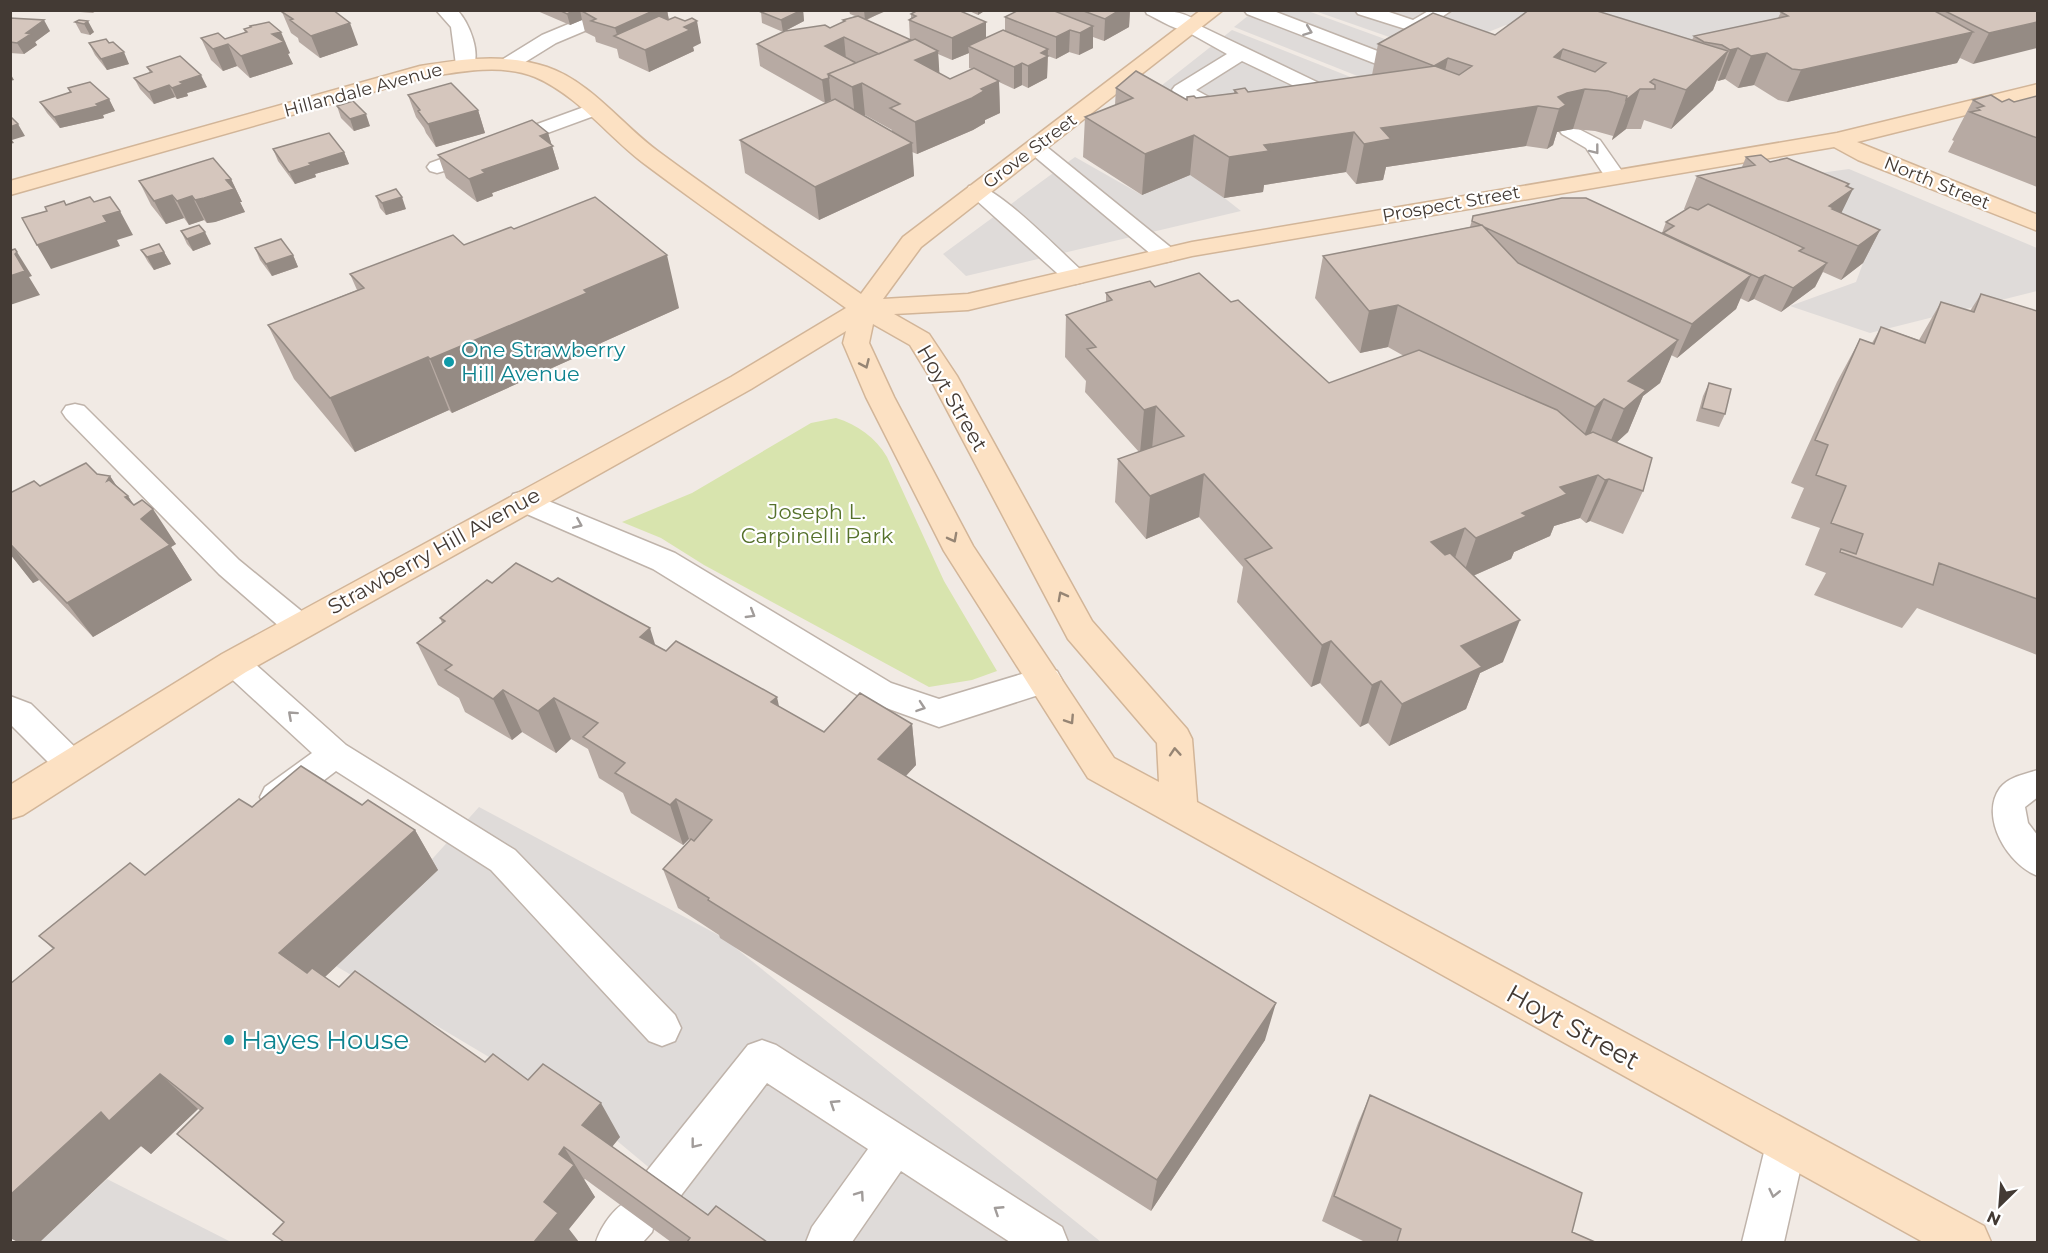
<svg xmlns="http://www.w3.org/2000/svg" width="2048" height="1253" viewBox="0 0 2048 1253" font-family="Montserrat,sans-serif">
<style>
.green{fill:#d8e4ae}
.parking{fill:#dfdbd9}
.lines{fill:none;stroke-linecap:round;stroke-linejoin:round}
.lane-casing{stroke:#bfb3aa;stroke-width:3}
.street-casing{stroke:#bfb3aa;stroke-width:3}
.secondary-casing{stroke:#d2b598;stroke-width:3}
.lane{fill:#fff;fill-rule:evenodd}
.street{fill:#fff;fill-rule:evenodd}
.secondary{fill:#fce1c3;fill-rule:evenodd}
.wall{fill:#b7aaa3;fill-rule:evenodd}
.shaded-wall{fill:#958b84}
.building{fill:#d5c6bd;stroke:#958b84;stroke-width:1.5;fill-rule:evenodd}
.oneway{stroke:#a19c9a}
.oneway2{stroke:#968574}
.culture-dot{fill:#0f9aa8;stroke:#fff;stroke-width:2}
.labels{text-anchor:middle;stroke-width:4.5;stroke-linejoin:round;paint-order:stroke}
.far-street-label{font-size:18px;fill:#433a34;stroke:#fff}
.culture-label{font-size:21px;fill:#0d838f;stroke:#fff;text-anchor:start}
.street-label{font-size:21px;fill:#433a34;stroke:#fff}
.park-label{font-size:21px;fill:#55712b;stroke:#fff}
.near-street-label{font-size:26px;fill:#433a34;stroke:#fff}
.near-culture-label{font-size:26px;fill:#0d838f;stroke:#fff;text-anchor:start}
</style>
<rect width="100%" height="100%" fill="#f1eae4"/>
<path class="green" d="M836,418C858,425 875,437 887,457L944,581L997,671L972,680L929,687L704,565L661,538L622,522L692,493L811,423Z"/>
<path class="parking" d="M1377,10L1389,14L1394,10H1873L1648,68L1506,25L1435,53L1315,11Z
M1254,11H1308L1415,50L1365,79L1234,27Z
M1232,30L1421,105L1133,108Z
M1075,157L1142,195L1189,170L1241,211L966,276L943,254Z
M1849,169L2037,248V291L1870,333L1790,306L1856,282L1863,263L1762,181Z
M479,807L722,937L1101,1242H738L585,1114L336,966Z
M107,1179L231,1242H40Z"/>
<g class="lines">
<g class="lane-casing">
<path id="lane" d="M436,10H457C469,22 482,54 472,69H458L456,65L451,27Z
M602,10H628L625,14L556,43L514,69H500L498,65L500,61L542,35Z
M1244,10H1271L1406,62L1408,66L1406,70H1392L1247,14Z
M1355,10H1383L1413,20L1430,10H1452L1421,31L1415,32L1358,14Z
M1192,22L1348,97L1351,101L1348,105H1334L1242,61L1196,90L1234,111L1237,115L1234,119H1220L1175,94L1172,90L1175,86L1227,54L1186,31L1183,27L1186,23Z
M595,103L602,105L605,109L602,113L444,171L437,173L430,171L427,167L430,163Z
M1569,124L1600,140L1626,177L1622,181L1615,183L1608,181L1586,148L1562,134L1559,130L1562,126Z
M1035,141L1042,143L1174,250L1177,255L1174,260L1166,262L1158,260L1028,151L1025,147L1028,143Z
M977,185C1002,191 1061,252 1083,272L1087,277L1083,282L1075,284L1067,282L966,191L969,186Z
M75,404L84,406L239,560L310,618L314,626L310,634L299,637L288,634L219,574L66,418L62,412L66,406Z
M234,651L245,655L346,745L515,850L675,1015L681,1028L675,1041L662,1046L649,1041L491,870L336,771L289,807L277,811L265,807L260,797L265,787L312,753L223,671L219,663L223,655Z
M10,696L31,704L84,756L88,765L84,774L72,778L60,774L10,724Z
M2038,770V797L2025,807L2028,823L2038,836V876C2008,865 1979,817 2000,788C2008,777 2025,774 2038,770Z
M762,1040L776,1045L1062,1227L1068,1242H1010L901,1171L852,1242H806L812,1227L868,1149L767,1083L669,1211L657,1215L652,1232L643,1242H596C602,1224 616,1205 634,1197L639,1181L748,1045Z
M1786,1124L1800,1130L1806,1144L1784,1242H1742L1766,1144L1772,1130Z"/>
</g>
<g class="street-casing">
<path id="street" d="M1145,10C1163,10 1190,10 1202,27L1199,31C1182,35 1162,21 1147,14Z
M524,491L675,553L891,683L939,699L1045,667L1057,671L1062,680L1057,689L939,727L867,701L653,569L513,508L509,501L513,494Z"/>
</g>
<g class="secondary-casing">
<path id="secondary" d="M1201,10H1223L921,247L883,299L968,294L1192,242L1837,133L2038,84V97L1857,142L2038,215V231L1858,160L1834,147L1192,256L968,310L894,314L929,334L957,376L1092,621L1187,729L1192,739L1197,802L1984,1226L1991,1242H1923L1088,778L944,551L866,397L843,343L846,331L751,389L246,672L23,815L10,819V785L222,654L731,377L846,308C778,259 708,212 642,162C607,135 577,95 535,77C501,63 457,72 422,78L10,195V181L420,66C462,59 505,53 547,67C591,82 622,125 659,152C725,201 794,247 861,294L903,237ZM873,324L910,345L929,376L1068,639L1157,743L1159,782L1114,758L973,546L894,397L869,343Z"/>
</g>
<use href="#lane" class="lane"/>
<use href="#street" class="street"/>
<use href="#secondary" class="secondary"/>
</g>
<path class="wall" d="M55,10H97L93,13Z
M535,10H667L669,20L701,43L693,47L694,51L649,72L619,58L617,49L596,42L595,37L585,32L582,20L570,25Z
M762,10H803L804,21L783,32L762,23L761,12Z
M849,10H885L867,20L910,40L909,20L911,18V14L986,38L1005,31V17L1019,10H1130L1129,27L1104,41L1093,37V48L1079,55L1069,52L1056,59L1048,56L1047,78L1028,88L1022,85L1014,89L999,82L1000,113L985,120V123L973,130L917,154L912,152L914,176L819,220L745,173L740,140L831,101V100L825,103L760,66L757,44L830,28L843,22V20L855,16L850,14ZM969,53V68L972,69L950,79L939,73L938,54L952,60ZM863,115H865L892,130V132Z
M967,10H986L978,15Z
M1786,10H2037L1973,64L1960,58L1957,63L1787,102L1778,100L1754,85L1738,88L1725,79L1718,81L1717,80L1713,90L1671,129L1644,120L1641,129H1626L1612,140L1613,136L1595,131L1573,129L1557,132L1553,145L1547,149L1526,146L1386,167L1383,180L1356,184L1346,172L1264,185L1263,192L1224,198L1190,175L1142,195L1083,157L1085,117L1115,105L1116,88L1187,99V97L1196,98L1234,93V90L1248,92L1372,75L1378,44L1495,35L1692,40L1694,36L1778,18L1781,12Z
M282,12L358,45L320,58L299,42L298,38L291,33Z
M10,18L50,31L35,42L37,45L24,54L10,53Z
M79,20L94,32L90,35L81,33L75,22Z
M250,26L290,53L288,54L293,64L250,78L237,66L223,71L211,60L201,38L225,39L245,33L244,29L250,28Z
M89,43H109L129,64L107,70L95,55Z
M147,67L207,87L187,93L188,96L177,99L175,97L154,104L140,89L134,78L150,73Z
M68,88L109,99L115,111L103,115L104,118L60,128L47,113L40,102L70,93Z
M408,95L478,110L485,133L436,147L426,133L424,128L416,117Z
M2037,96V187L1948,152L1954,141L1952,140L1973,100L2014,102Z
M337,106L370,126L354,131L341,118Z
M548,133L559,169L492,193L493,196L477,202L446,178L438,155Z
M273,149L344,152L349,164L315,174L316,177L295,184L278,161Z
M1746,157L1770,162L1849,184L1841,213L1880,230L1863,263L1841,280L1823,272L1815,287L1781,312L1754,299L1748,302L1740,298L1736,309L1677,358L1671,355L1660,383L1643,396L1628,432L1617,442L1643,491L1623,534L1590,521L1586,523L1580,518L1554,526L1550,536L1514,552L1511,559L1473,576L1503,662L1480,673L1466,709L1389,746L1368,723L1360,727L1320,683L1311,687L1237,602L1243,567L1199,517L1146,539L1115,502L1118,459L1139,452L1085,392L1086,381L1065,357L1066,315L1106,302V293L1155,287L1231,302L1329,383L1404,356L1388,347L1360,353L1315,298L1323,256L1470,227L1473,216L1662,233L1666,222L1685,210L1684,209L1697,176L1742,167Z
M231,179L242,202H240L245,212L215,222L207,223L204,220L189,225L184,218L166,224L151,205L139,181Z
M376,196L406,209L386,215L380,208Z
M514,229L679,308L601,343V346L452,413L449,410L355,452L294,379L268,325L357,290L350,274L464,245Z
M181,231L211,244L193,251L187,244Z
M255,248L293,255L298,267L272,276L260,260Z
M141,250L164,252L171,264L154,270L148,262Z
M1981,294L2037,311V655L1917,608L1902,628L1814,595L1826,573L1805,565L1820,528L1791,518L1804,488L1791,483L1837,382L1860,339L1872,343L1881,327L1919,340L1941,302L1970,311Z
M1709,383L1725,414L1719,427L1696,421L1703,396Z
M97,474L110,476L116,485L128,496L134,505L176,544L171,547L192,580L93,637L39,580L33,583L10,554V493Z
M492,583L655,645L779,707L824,732L912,724L916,765L906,776L1265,1040L1151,1211L720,938L719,935L678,908L663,869L690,840L689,839L683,845L631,813L623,793L599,778L588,749L571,739L556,753L522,732L512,740L465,712L459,698L438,685L417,643L442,623L440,618Z
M362,805L415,830L438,870L325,977L339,987L485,1062L528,1080L620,1137L612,1147L708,1215L767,1242H671L585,1179L584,1180L595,1197L569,1229L284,1223L177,1134L201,1111L198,1109L151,1154L141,1146L18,1242L10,1238V984L53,949L39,936L145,875L252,807Z
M1370,1095L1572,1232L1595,1242H1365L1322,1221L1358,1123Z"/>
<path class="shaded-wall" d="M575,10H580L582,20L570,25L567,14Z
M652,10H667L670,26L618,38L615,28Z
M803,10L804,21L783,32L781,20Z
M864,10H885L886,11L865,20Z
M978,10H986L978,15Z
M1120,10H1130L1129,27L1104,41L1105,19Z
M44,20L50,31L35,42L37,45L24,54L17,43L26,33Z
M88,21L94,32L90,35L84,24Z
M697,21L701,43L693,47L694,51L649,72L645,50L684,27Z
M986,22V44L968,46L969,53L952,60V38Z
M2037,22V48L1973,64L1989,33Z
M350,23L358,45L320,58L311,36Z
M1093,26V48L1079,55L1080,33Z
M1070,30L1069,52L1056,59V37Z
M281,32L290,53L288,54L293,64L250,78L241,56L272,34Z
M1973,32L1957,63L1787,102L1801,70Z
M844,37L846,59L825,46Z
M228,44L237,66L223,71L213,49Z
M1738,48L1725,79L1718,81L1730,50Z
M1048,49L1047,78L1028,88V66L1041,53Z
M1563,49L1552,88L1554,57Z
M938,51L940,82L915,60Z
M1728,51L1713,90L1671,129L1686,90Z
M124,52L129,64L107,70L101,59Z
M1767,53L1754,85L1738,88L1751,56Z
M1448,58L1439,97L1434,66Z
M1022,63V85L1014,89V67Z
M860,64L865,115L855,119L852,87Z
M10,73L14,80L10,81Z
M201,75L207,87L187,93L188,96L177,99L172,88L180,82Z
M829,78L831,100L825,103L822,80Z
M999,81L1000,113L985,120V123L973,130L917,154L915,122Z
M169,85L175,97L154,104L149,92Z
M1585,89L1573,129L1557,132L1553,145L1547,149L1559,109L1558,97L1567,93Z
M1640,89L1626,129L1612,140L1626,100Z
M109,99L115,111L103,115L104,118L60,128L54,117Z
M1538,106L1526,146L1386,167L1383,180L1356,184L1364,144L1381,128Z
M478,110L485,133L436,147L428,124Z
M366,114L370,126L354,131L350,119Z
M18,124L25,136L12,140L14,143L10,144V127Z
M1354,132L1346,172L1264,185L1263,192L1224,198L1229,157L1264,145Z
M548,133L559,169L492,193L493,196L477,202L469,179L540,136Z
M1194,135L1190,175L1142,195L1145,154Z
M912,143L914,176L819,220L815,187Z
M344,152L349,164L315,174L316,177L295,184L289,172L309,163Z
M231,179L242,202H240L245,212L215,222L207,223L195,200L226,180Z
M1849,184L1843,196L1853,189L1837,222L1829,206Z
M172,195L184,218L166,224L154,201Z
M192,196L204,220L189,225L177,201Z
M402,197L406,209L386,215L382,203Z
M120,211L133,235L117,240L120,246L51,269L37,245L103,216Z
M1880,230L1863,263L1841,280L1858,246Z
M205,232L211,244L193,251L187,239Z
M10,246L15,253L17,252L32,276L29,277L40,295L10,305V276L12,250Z
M164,252L171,264L154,270L147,257Z
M293,255L298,267L272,276L266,264Z
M667,255L679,308L601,343V346L452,413L430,359L584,290Z
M1827,263L1815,287L1781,312L1793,288Z
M1751,275L1736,309L1677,358L1692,324Z
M1765,275L1754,299L1748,302L1759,278Z
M1398,305L1388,347L1360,353L1369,311Z
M1678,340L1660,383L1643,396L1628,432L1606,452L1624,409L1628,381Z
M428,357L449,410L355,452L330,398Z
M1604,399L1587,442L1579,449L1595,407Z
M1156,406L1152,449L1140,453L1144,410Z
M1204,474L1199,517L1146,539L1150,496Z
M1598,475L1580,518L1554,526L1550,536L1514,552L1511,559L1461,581L1476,538L1522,513L1560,487Z
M110,476L132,510L107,481Z
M1609,479L1590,521L1586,523L1605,480Z
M128,496L142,518L153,509L176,544L171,547L192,580L93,637L67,603L125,497Z
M1465,528L1451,570L1431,542Z
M12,546L39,580L33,583L10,554V547Z
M1520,620L1503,662L1480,673L1466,709L1389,746L1402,704L1461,646Z
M650,628L663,670L640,637Z
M1331,641L1320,683L1311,687L1322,645Z
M1381,681L1368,723L1360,727L1372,685Z
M503,690L522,732L512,740L493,699Z
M777,697L786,738L771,702Z
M554,698L571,739L556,753L538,711Z
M912,724L916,765L883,800L878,759Z
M676,799L689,839L683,845L670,805Z
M415,830L438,870L310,991L279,953Z
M1276,1003L1265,1040L1151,1211L1157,1180Z
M160,1074L198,1109L151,1154L141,1146L40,1242H18L10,1238V1195L101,1112Z
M601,1103L620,1137L602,1159L582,1125Z
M564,1147L595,1197L569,1229L579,1242H534L544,1202L559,1154Z"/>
<path class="building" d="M285,10H333L350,23L311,36L290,20L293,19L282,12Z
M559,10H575L567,14Z
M580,10H655L615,28L591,21L596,19Z
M764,10H802L781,20L761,12Z
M918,10H958L986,22L952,38L909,20L916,16L911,14Z
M1019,10H1052L1093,26L1080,33L1070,30L1056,37L1005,17Z
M1081,10H1120L1105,19Z
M1529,10H1594L1728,51L1686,90L1654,79L1650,82L1655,85V89H1640L1626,100L1627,96L1608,91L1585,89L1567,93L1558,97L1566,105L1559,109L1538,106L1381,128L1391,139L1364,144L1354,132L1264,145L1269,151L1229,157L1194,135L1145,154L1085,117L1133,98L1116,88L1136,71L1187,100V97L1194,96L1196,98L1237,93L1234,90L1245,88L1248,92L1435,66L1459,75L1472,66L1448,58L1434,66L1378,44L1433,13L1495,35ZM1563,49L1606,63L1595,72L1554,57Z
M1786,10H1933L1973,32L1801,70L1792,69L1767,53L1751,56L1738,48L1730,50L1722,45L1704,42L1694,36L1788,16L1781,12Z
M1943,10H2037V22L1989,33Z
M659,16L668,20L675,17L685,21L692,18L697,21L684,27L690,30L645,50L614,36Z
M858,16L911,40L879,54L844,37L825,46L856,63L828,74L829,78L822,80L757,44L785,31L825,25L830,28L845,21L843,20Z
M10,18L44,20L26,33L31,34L17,43L10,42Z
M79,20L88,21L84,24L75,22Z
M269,22L281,32L272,34L284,42L241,56L228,44L213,49L201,38L218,33L225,39L247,32L244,29L251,27L250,26Z
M1003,30L1048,49L1041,53L1048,56L1028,66L1022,63L1014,67L968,46Z
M106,39L109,43L113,42L124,52L101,59L89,43Z
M915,39L938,51L915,60L950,79L974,68L999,81L981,89L984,91L972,98L915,122L890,108L900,104L862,83L852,87L828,74Z
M180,56L201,75L180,82L183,84L172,88L169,85L149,92L134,78L152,72L147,67Z
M90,82L109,99L96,104L98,106L54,117L40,102L71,92L68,88Z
M451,83L478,110L428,124L418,111L420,110L408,95Z
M1991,95L2002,102L2009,99L2014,102L2037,96V138L1970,112L1980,110L1977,108L1984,106L1973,100Z
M835,99L912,143L815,187L740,140Z
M353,101L366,114L350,119L337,106Z
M10,116L18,124L10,127Z
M532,120L548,133L540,136L553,146L482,170L485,173L469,179L438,155Z
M329,133L344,152L309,163L311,165L289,172L273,149Z
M1761,155L1770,162L1787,158L1849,184L1846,186L1853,189L1829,206L1834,208L1832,209L1880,230L1858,246L1697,176L1755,165L1746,157Z
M213,158L231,179L226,180L234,189L204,198L195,200L192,196L177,201L172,195L154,201L139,181Z
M396,189L402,197L382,203L376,196Z
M90,197L94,202L110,197L120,211L103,216L107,222L37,245L22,218L47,211L45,207L64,201L66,205Z
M595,197L667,255L584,290L587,293L430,359L428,357L330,398L268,325L364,288L350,274L453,235L464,245L511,227L514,229Z
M1562,198H1586L1751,275L1692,324L1484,227L1482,225H1481L1472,221L1473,216Z
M1708,204L1804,248L1799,251L1827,263L1793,288L1765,275L1759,278L1663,233L1674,226L1666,222L1690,207L1698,210Z
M199,225L205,232L187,239L181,231Z
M1482,225L1518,263L1678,340L1628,381L1646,390L1624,409L1604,399L1595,407L1398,305L1369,311L1323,256Z
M281,239L293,255L266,264L255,248Z
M159,244L164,252L147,257L141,250Z
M10,247L12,250L15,249L17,252L15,254L25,271L10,276Z
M1199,273L1231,302L1238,300L1329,383L1419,350L1557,410L1586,435L1593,432L1652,458L1643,491L1609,479L1605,480L1598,475L1560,487L1567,494L1522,513L1527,516L1476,538L1465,528L1431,542L1445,555L1450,553L1520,620L1461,646L1482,667L1402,704L1381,681L1372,685L1331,641L1322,645L1245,559L1272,548L1204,474L1150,496L1118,459L1184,436L1156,406L1144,410L1087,349L1096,347L1066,315L1112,300L1106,293L1150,281L1155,287Z
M1981,294L2037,311V599L1939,563L1933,585L1840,552L1841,549L1856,554L1863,534L1831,523L1846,486L1816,475L1828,445L1815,440L1860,339L1874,344L1881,327L1925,343L1941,302L1974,312Z
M1709,383L1731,389L1725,414L1702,408Z
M86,463L97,474L110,476L107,481L109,480L128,496L125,497L134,505L142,500L153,509L141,519L170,545L67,603L12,546L10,547V493L34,481L40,486Z
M516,563L552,582L558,578L650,628L640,637L666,651L676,641L777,697L771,702L824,732L860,693L912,724L878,759L1276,1003L1157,1180L708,900L709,898L663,869L691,839L694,841L712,820L676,799L670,805L615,773L625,763L583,737L598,723L554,698L538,711L503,690L493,699L445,670L452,665L417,643L445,621L440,618L487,580L492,583Z
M301,766L362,805L368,800L415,830L279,953L307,973L312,968L339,987L355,971L485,1062L493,1054L528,1080L543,1064L601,1103L582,1125L708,1215L716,1206L767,1242H687L690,1238L564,1147L559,1154L574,1165L544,1202L558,1213L534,1242H284L273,1234L284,1222L177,1134L203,1108L160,1074L109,1121L101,1112L10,1195V984L54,948L39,936L130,863L145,875L239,799L252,807Z
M1370,1095L1582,1193L1572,1232L1595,1242H1397L1401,1229L1334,1196Z"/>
<defs><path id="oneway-chevron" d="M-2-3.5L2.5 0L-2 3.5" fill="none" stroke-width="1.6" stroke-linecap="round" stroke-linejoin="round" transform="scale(1.5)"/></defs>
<g class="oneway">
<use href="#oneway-chevron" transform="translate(1308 31) rotate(21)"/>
<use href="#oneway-chevron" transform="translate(1595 150) rotate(52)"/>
<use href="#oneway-chevron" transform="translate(578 524) rotate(23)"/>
<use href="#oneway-chevron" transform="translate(751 614) rotate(31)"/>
<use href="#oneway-chevron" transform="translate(921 707) rotate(19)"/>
<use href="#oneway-chevron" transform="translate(292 715) rotate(-138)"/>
<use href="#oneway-chevron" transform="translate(834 1104) rotate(-147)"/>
<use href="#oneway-chevron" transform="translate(695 1144) rotate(128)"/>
<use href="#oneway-chevron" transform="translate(1774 1193) rotate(103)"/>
<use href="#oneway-chevron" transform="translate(860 1195) rotate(-55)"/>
<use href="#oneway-chevron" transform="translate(998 1210) rotate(-147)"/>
</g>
<g class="oneway2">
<use href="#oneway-chevron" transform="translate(865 364) rotate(66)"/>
<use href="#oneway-chevron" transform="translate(953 538) rotate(62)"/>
<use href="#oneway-chevron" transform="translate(1062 596) rotate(-118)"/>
<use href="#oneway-chevron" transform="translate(1070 720) rotate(57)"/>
<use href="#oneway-chevron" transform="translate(1175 752) rotate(-94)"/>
</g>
<g class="culture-dot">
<circle cx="449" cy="362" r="6"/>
<circle cx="229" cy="1040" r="6"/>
</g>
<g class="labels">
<g class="far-street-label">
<text transform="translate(363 90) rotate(-15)" y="6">Hillandale Avenue</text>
<text transform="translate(1030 151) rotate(-37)" y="6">Grove Street</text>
<text transform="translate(1937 183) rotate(22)" y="6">North Street</text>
<text transform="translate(1451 204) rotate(-10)" y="6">Prospect Street</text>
</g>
<g class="culture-label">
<text x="461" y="357">One Strawberry<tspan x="461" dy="24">Hill Avenue</tspan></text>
</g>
<g class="street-label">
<text transform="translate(952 398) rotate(60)" y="7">Hoyt Street</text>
<text transform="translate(434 551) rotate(-29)" y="7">Strawberry Hill Avenue</text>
</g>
<g class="park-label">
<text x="817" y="519">Joseph L.<tspan x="817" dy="24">Carpinelli Park</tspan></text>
</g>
<g class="near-street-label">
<text transform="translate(1573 1027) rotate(29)" y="9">Hoyt Street</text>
</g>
<g class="near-culture-label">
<text x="241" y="1049">Hayes House</text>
</g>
</g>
<rect width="2048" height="1253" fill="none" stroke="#433a34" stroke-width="24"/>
<g transform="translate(2000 1205) rotate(205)" stroke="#ffffff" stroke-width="4.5" paint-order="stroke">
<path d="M0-4.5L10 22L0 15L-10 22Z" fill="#433a34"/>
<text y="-9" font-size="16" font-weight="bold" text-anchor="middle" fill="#433a34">N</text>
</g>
</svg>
